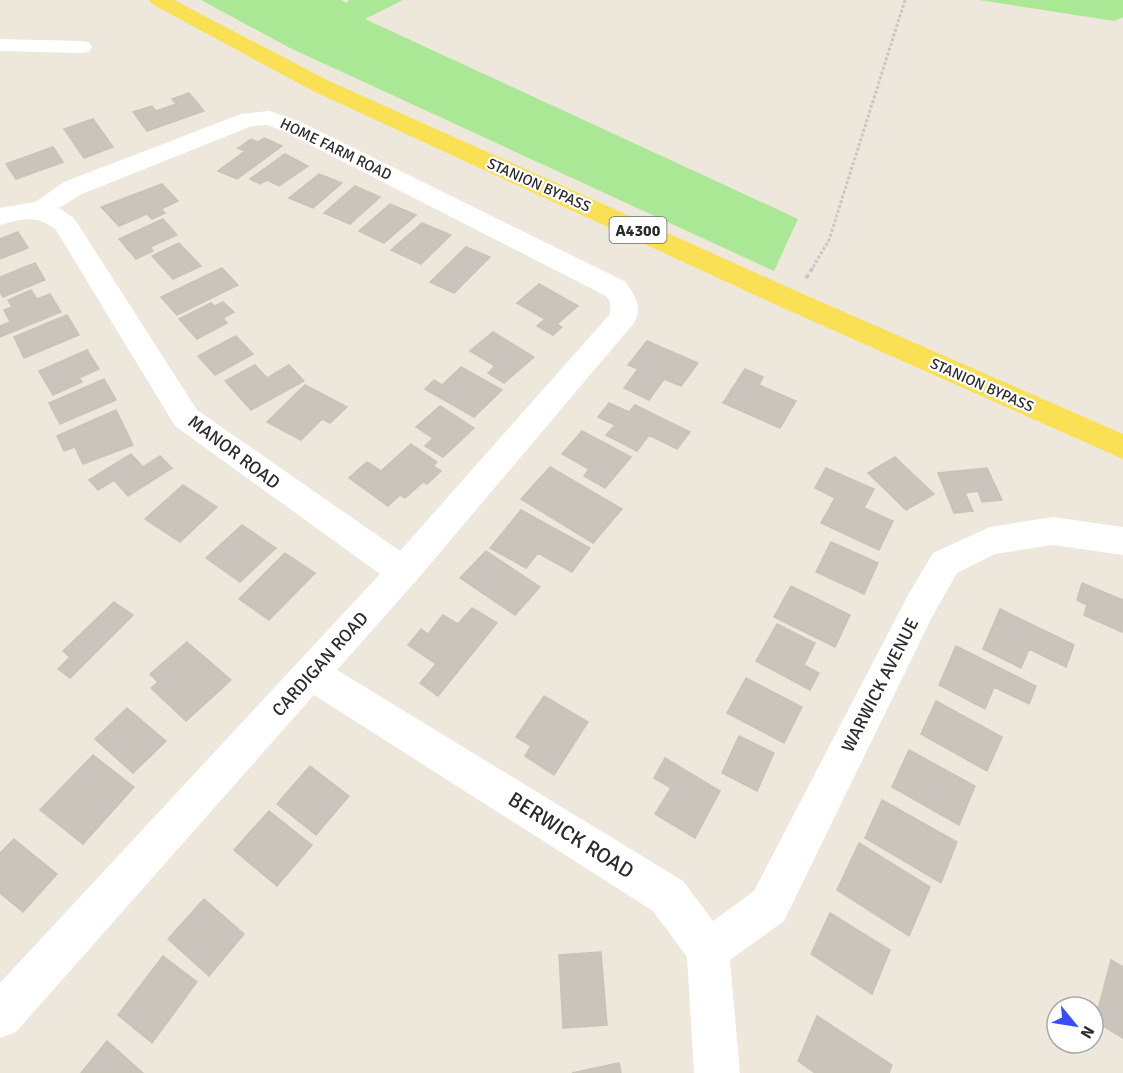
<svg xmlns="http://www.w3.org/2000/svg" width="1123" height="1073" viewBox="0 0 1123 1073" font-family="Signika,sans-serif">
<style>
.green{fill:#abe895}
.building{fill:#c9c4bc;stroke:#c9c4b5;stroke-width:1.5}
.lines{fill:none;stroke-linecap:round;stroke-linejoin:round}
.path-far1{stroke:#c8c8c8;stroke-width:3;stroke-dasharray:3 2;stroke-linecap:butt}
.path{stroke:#c8c8c8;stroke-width:4;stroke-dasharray:4.5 3;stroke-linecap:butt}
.street{fill:#fff;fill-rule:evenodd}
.primary{fill:#fae055;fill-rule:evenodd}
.labels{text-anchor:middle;stroke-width:4.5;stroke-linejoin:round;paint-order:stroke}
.far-street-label{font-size:15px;fill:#2b2b2b;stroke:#fff}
.shield{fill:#fff;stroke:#6b6b6b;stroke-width:1.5}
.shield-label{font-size:16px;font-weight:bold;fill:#2b2b2b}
.street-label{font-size:18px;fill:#2b2b2b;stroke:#fff}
.near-street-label{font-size:21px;fill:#2b2b2b;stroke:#fff}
</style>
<rect width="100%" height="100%" fill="#eee7dc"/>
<path class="green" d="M201,0H341L346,3L349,0H403L365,19L798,219L774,271L290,48Z
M980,0H1123V17L1114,21Z"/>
<path class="building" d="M189,93L204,111L147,131L133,112L152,106L156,111L176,104L172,99Z
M93,119L113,147L84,158L64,129Z
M264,138L282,146L237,179L218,171L245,151L238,148L251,139L258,142Z
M53,147L63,162L16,179L6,164Z
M285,154L308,166L279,186L267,180L260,184L250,179Z
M319,174L342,183L313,208L289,198Z
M162,184L178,201L161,209L165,213L152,219L147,214L119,226L101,207Z
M355,186L380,197L350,224L324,213Z
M390,204L416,215L384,243L359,231Z
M163,219L177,235L150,247L153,251L136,259L119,239Z
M422,223L451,235L421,264L391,250Z
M18,232L28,248L0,259V239Z
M179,243L201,266L173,279L152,256Z
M466,247L490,257L454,293L430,282Z
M35,263L45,280L3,297L0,292V277Z
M222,268L238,285L177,315L161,297Z
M539,284L578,306L557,324L562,327L553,335L537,326L545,319L517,303Z
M31,290L37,299L50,294L61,312L0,337V326L10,322L4,310L12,307L8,300Z
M223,302L234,312L223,318L227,323L197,339L179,319L211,303L215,306Z
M67,315L79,335L24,358L14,337Z
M493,332L534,357L504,383L488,373L495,366L470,351Z
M236,336L253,354L215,375L198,356Z
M647,341L698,363L681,386L664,379L649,400L624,388L638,369L628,365Z
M87,350L99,369L79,378L82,382L53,395L39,371Z
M255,365L267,378L289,365L304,381L251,410L225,381Z
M461,367L502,390L474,417L425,389L434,380L442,385Z
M745,369L763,377L759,385L796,401L780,428L723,403Z
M104,379L116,400L60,424L49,403Z
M305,385L347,407L330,423L322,419L301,440L267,422Z
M609,403L629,412L635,405L690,432L677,449L649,435L637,451L606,435L615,425L598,417Z
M440,406L474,428L443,457L425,446L433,438L416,427Z
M116,410L133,445L83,464L75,447L64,451L57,436Z
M582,431L631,457L605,488L584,476L589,469L562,454Z
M411,444L437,462L433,466L441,471L427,484L423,482L405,498L400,495L388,506L349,478L367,462L381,471Z
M131,454L143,467L160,456L172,468L128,496L114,480L98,490L89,480Z
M895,457L934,494L906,510L868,473Z
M550,467L622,509L593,543L521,499Z
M826,468L874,489L864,508L893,521L879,550L821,523L835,498L815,488Z
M987,468L1002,500L982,502L978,491L965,493L973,511L954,513L938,473Z
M183,485L217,507L180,542L145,519Z
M521,510L590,548L572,572L538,553L526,568L490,548Z
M242,525L276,548L240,582L206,558Z
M831,542L878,563L864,594L816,572Z
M486,551L540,587L515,615L460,578Z
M285,553L315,573L269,620L239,599Z
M1082,583L1123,600L1122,632L1084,615L1087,605L1077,600Z
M791,586L850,615L835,647L774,617Z
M114,602L133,615L70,678L58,669L70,657L63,651Z
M472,608L497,623L438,696L420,683L436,664L408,645L421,629L428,634L443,615L458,624Z
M1000,609L1074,645L1066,667L1029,649L1021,668L983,649Z
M777,624L815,643L804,665L819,673L810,690L756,661Z
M187,642L231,680L186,721L151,688L158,682L150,674Z
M956,646L1036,686L1029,704L994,687L985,709L939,685Z
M746,678L802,707L784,743L727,713Z
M544,696L588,722L554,775L525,756L531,746L516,737Z
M936,701L1002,737L987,771L921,734Z
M127,708L166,741L133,773L95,739Z
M739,736L774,753L757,791L722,773Z
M909,750L975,786L959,825L892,787Z
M93,755L134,787L83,844L40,810Z
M665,758L720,791L695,838L655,814L671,788L654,778Z
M310,766L349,796L316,835L277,804Z
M882,800L957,842L941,883L865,838Z
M269,811L312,845L277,886L234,850Z
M14,839L57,874L23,912L0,893V853Z
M859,843L930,887L909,936L837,890Z
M204,899L244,934L209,976L168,939Z
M830,913L890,950L872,994L811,954Z
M601,952L607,1025L563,1028L559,955Z
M163,956L197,982L152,1043L118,1015Z
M1111,960L1123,967V1038L1095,1021Z
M817,1016L892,1065L889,1073H815L798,1061Z
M107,1041L143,1073H81Z
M619,1063L621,1073H572Z"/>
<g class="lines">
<path class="path-far1" d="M813,267L829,240L905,0"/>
<path class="path" d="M806,278L814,266"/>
<path class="street" d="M0,39L81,41L89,42L92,47L89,52L81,53L0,51Z
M269,111L299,121L626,282C635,296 643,307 634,323L415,582L337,670L683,881L713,921L754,891L908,595L933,553L990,527L1053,517L1123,527V555L1053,545L995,554L957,573L932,617L784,921L730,960L740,1073H694L687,957L653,911L314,695L16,1032L0,1038V983L380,574L175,426L56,230C37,214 22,219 0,225V208L35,202L64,182L241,114ZM267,125L283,131L606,296L610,302V314L400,551L197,410L74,218L59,208L82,194L252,126Z"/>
<path class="primary" d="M149,0H174L327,80L803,294L1123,434V459L783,308L311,90L152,4Z"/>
</g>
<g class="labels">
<g class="far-street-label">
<text transform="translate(336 149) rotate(26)" y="5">HOME FARM ROAD</text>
<text transform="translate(539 185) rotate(24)" y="5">STANION BYPASS</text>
<text transform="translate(982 385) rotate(24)" y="5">STANION BYPASS</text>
</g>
<rect class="shield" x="609.5" y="217" width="57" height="26" rx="4.5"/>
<g class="shield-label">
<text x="638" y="236">A4300</text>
</g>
<g class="street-label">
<text transform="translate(234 452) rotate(37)" y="6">MANOR ROAD</text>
<text transform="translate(320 664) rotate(-48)" y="6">CARDIGAN ROAD</text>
<text transform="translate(880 685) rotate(-63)" y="6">WARWICK AVENUE</text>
</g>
<g class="near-street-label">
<text transform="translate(571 835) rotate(32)" y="7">BERWICK ROAD</text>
</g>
</g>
<g transform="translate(1075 1025) rotate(120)"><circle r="28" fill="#ffffff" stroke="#aaaaaa" stroke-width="1.5"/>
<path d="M0-4.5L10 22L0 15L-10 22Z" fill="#384dff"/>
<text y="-9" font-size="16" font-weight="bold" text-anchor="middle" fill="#2b2b2b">N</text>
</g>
</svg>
